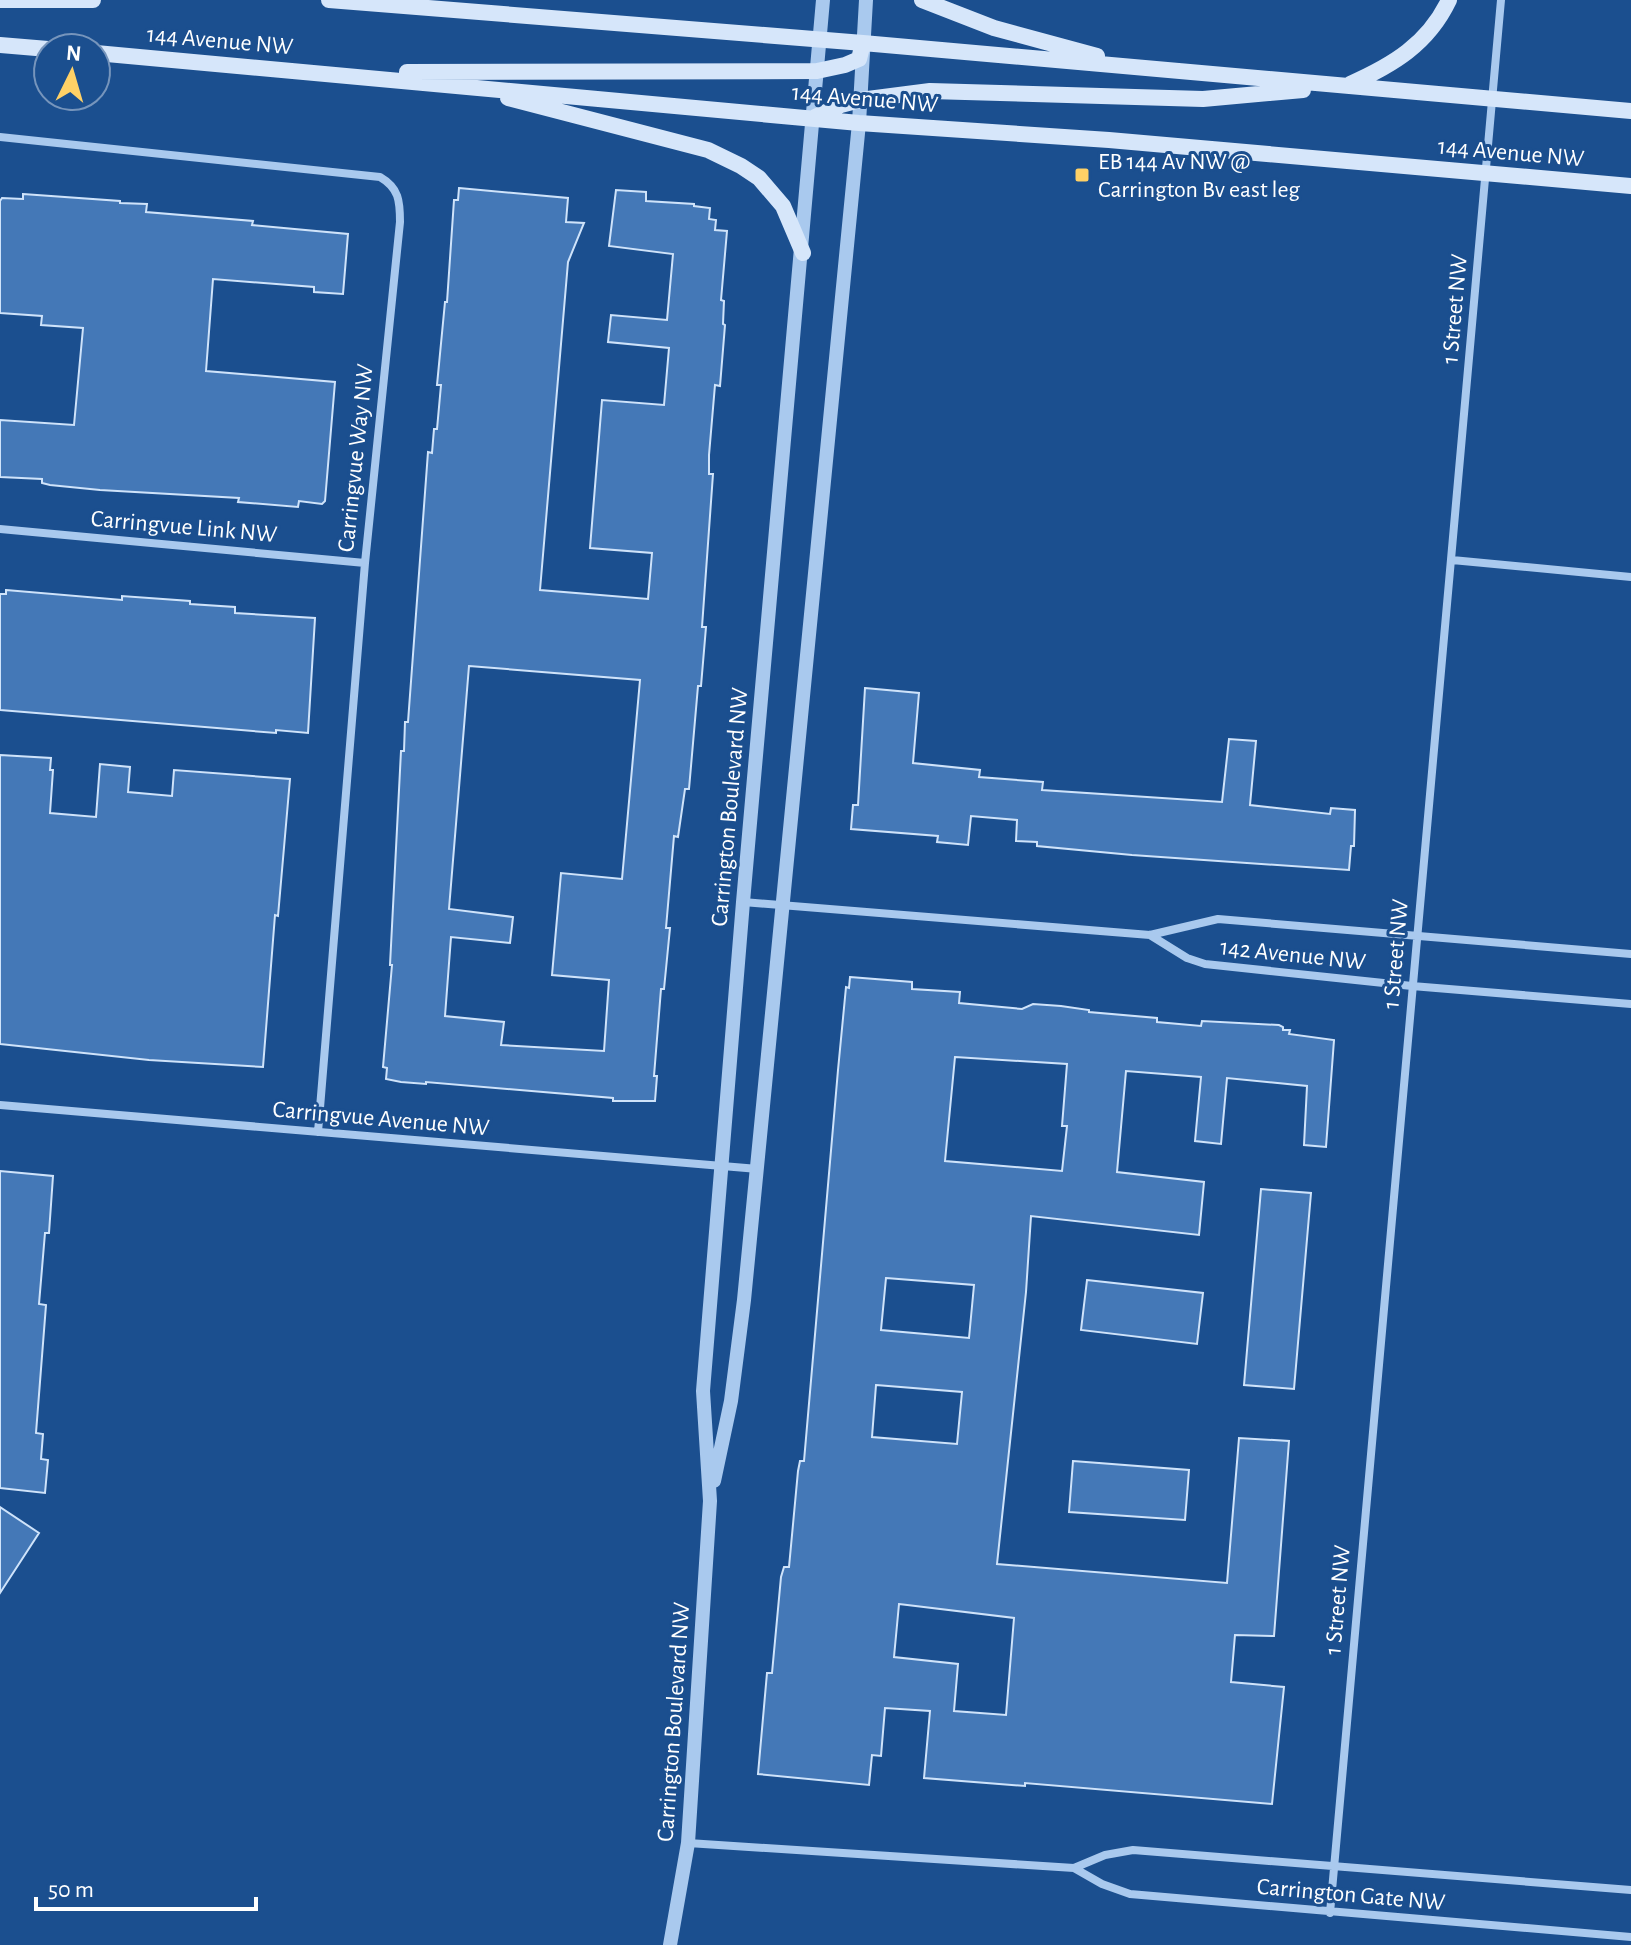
<svg xmlns="http://www.w3.org/2000/svg" width="1631" height="1945" viewBox="0 0 1631 1945" font-family="'Alegreya Sans',sans-serif">
<style>
.building{fill:#4478b7;stroke:#cfe3fa;stroke-width:2;fill-rule:evenodd}
.lines{fill:none;stroke-linecap:round;stroke-linejoin:round}
.minor{stroke:#a9c9ee;stroke-width:8}
.tertiary{stroke:#a9c9ee;stroke-width:14}
.secondary{stroke:#d6e6fa;stroke-width:16}
.poi-dot{fill:#ffd166;stroke:#1b4f8f;stroke-width:3}
.labels{text-anchor:middle;stroke-width:6;stroke-linejoin:round;paint-order:stroke}
.street-label{font-size:24px;fill:#fff;stroke:#1b4f8f}
.poi-label{font-size:24px;fill:#fff;stroke:#1b4f8f;text-anchor:start}
</style>
<rect width="100%" height="100%" fill="#1b4f8f"/>
<path class="building" d="M459,188L568,198L566,222L584,223L568,262L540,590L648,599L652,553L590,548L602,400L664,405L669,348L608,342L611,315L667,320L673,254L609,246L616,190L646,192V201L694,204V206L710,208L709,219L716,220L715,230L727,231L721,300L724,301L723,324L725,325L720,386L715,385L709,455V474H713L702,627H706L701,686H698L689,789H685L678,837L674,836L666,928H670L664,989H661L654,1076H657L655,1101H613V1098L426,1082V1084L401,1082L386,1079L387,1068L383,1067L392,965H390L401,751H404L405,722H408L428,452L432,453L434,429H437L441,385H437L445,302H447L454,200H458ZM469,666L640,680L622,879L561,873L552,975L609,980L604,1051L501,1045L504,1022L445,1016L451,937L510,943L513,917L449,909Z
M23,194L120,201V203L147,204L146,212L253,221L252,225L348,234L343,294L314,292V287L213,279L206,371L335,382L325,501L322,504L299,501L298,507L238,502L239,498L100,490L50,485L42,483V479L0,477V420L74,425L83,328L41,325L42,316L0,313V201L2,198L23,199Z
M6,590L122,600V596L190,601V604L235,607V613L315,618L308,733L276,730V733L0,710V594H6Z
M865,688L919,693L913,763L980,770L979,777L1043,782L1042,790L1222,802L1229,739L1256,741L1250,805L1330,814L1331,808L1355,810L1354,846H1351L1349,870L1132,855L1037,846V842L1016,841L1017,820L971,816L968,845L937,842L938,836L851,829L853,805H858Z
M0,755L51,758L50,770H53L50,813L96,817L100,764L130,767L128,792L172,796L174,770L290,779L278,916L275,915L263,1067L149,1060L0,1044Z
M850,977L912,982V989L960,992L959,1003L1022,1009L1033,1004L1061,1006L1089,1010V1012L1157,1018V1022L1201,1026L1202,1021L1279,1025L1283,1027V1030H1290L1289,1034L1334,1040L1326,1147L1304,1145L1307,1086L1227,1078L1221,1144L1195,1141L1201,1077L1126,1071L1117,1172L1204,1182L1199,1235L1031,1216L1026,1292L997,1564L1227,1583L1239,1438L1289,1441L1274,1636L1235,1635L1231,1682L1284,1687L1272,1804L1025,1783V1786L924,1778L930,1711L885,1708L881,1756L872,1755L869,1785L758,1774L767,1673H772L781,1577L784,1567H789L798,1471L800,1461H804L838,1070L846,987L849,988ZM955,1057L1067,1064L1062,1126H1067L1062,1171L945,1161ZM886,1278L974,1285L969,1338L881,1330ZM876,1385L962,1392L957,1444L872,1437ZM899,1604L1014,1618L1006,1715L954,1711L958,1664L894,1657Z
M0,1171L53,1176L49,1233H45L39,1304L46,1305L36,1433L43,1434L41,1459L48,1460L45,1493L0,1488Z
M1261,1189L1311,1193L1294,1389L1244,1385Z
M1087,1280L1203,1293L1197,1344L1081,1330Z
M1073,1461L1189,1470L1185,1520L1069,1512Z
M0,1507L39,1533L0,1593Z"/>
<g class="lines">
<path class="minor" d="M0,137L380,177C399,188 400,201 400,222L365,563L318,1132
M0,529L365,563
M1452,560L1631,577
M743,902L1150,935L1218,919L1631,954
M1150,935L1187,958L1205,964L1412,986L1631,1004
M0,1105L758,1169
M688,1843L1074,1868L1102,1884L1130,1894L1631,1937
M1074,1868L1105,1855L1133,1850L1631,1890
M1330,1913L1501,0"/>
<path class="tertiary" d="M714,1481L731,1401L744,1300L859,123L866,0
M670,1945L688,1843L710,1501L703,1391L743,902L823,0"/>
<path class="secondary" d="M0,0H93
M329,0L863,43L1631,111
M922,0L994,28L1097,56
M0,45L48,49
M96,53L859,123L1109,140L1631,186
M407,72L817,71L845,65L859,59L863,43
M1350,84C1393,65 1428,44 1449,0
M508,98L708,150L741,166L759,178L783,206L803,253
M815,117L841,105L860,100L930,91L1203,99L1303,90"/>
</g>
<rect class="poi-dot" x="1074" y="167" width="16" height="16" rx="4"/>
<g class="labels">
<g class="street-label">
<text transform="translate(220 40) rotate(5)" y="8">144 Avenue NW</text>
<text transform="translate(865 98) rotate(5)" y="8">144 Avenue NW</text>
<text transform="translate(1511 152) rotate(5)" y="8">144 Avenue NW</text>
<text transform="translate(1454 309) rotate(-85)" y="8">1 Street NW</text>
<text transform="translate(355 458) rotate(-84)" y="8">Carringvue Way NW</text>
<text transform="translate(184 526) rotate(5)" y="8">Carringvue Link NW</text>
<text transform="translate(729 807) rotate(-85)" y="8">Carrington Boulevard NW</text>
<text transform="translate(1293 954) rotate(6)" y="8">142 Avenue NW</text>
<text transform="translate(1395 954) rotate(-85)" y="8">1 Street NW</text>
<text transform="translate(381 1118) rotate(5)" y="8">Carringvue Avenue NW</text>
<text transform="translate(1337 1600) rotate(-85)" y="8">1 Street NW</text>
<text transform="translate(673 1722) rotate(-86)" y="8">Carrington Boulevard NW</text>
<text transform="translate(1351 1894) rotate(5)" y="8">Carrington Gate NW</text>
</g>
<g class="poi-label">
<text x="1098" y="169">EB 144 Av NW @<tspan x="1098" dy="28">Carrington Bv east leg</tspan></text>
</g>
</g>
<g transform="translate(72 72) rotate(5)"><circle r="38" fill="#1b4f8f" stroke="#7695bc" stroke-width="2"/>
<path d="M0-6L14 30L0 20L-14 30Z" fill="#ffd166"/>
<text y="-12" font-size="22" font-weight="bold" text-anchor="middle" fill="#ffffff">N</text>
</g>
<path d="M36 1897v12h220v-12" fill="none" stroke="#ffffff" stroke-width="4"/>
<text x="48" y="1897" font-size="24" fill="#ffffff" stroke="#1b4f8f" stroke-width="6" paint-order="stroke">50 m</text>
</svg>
